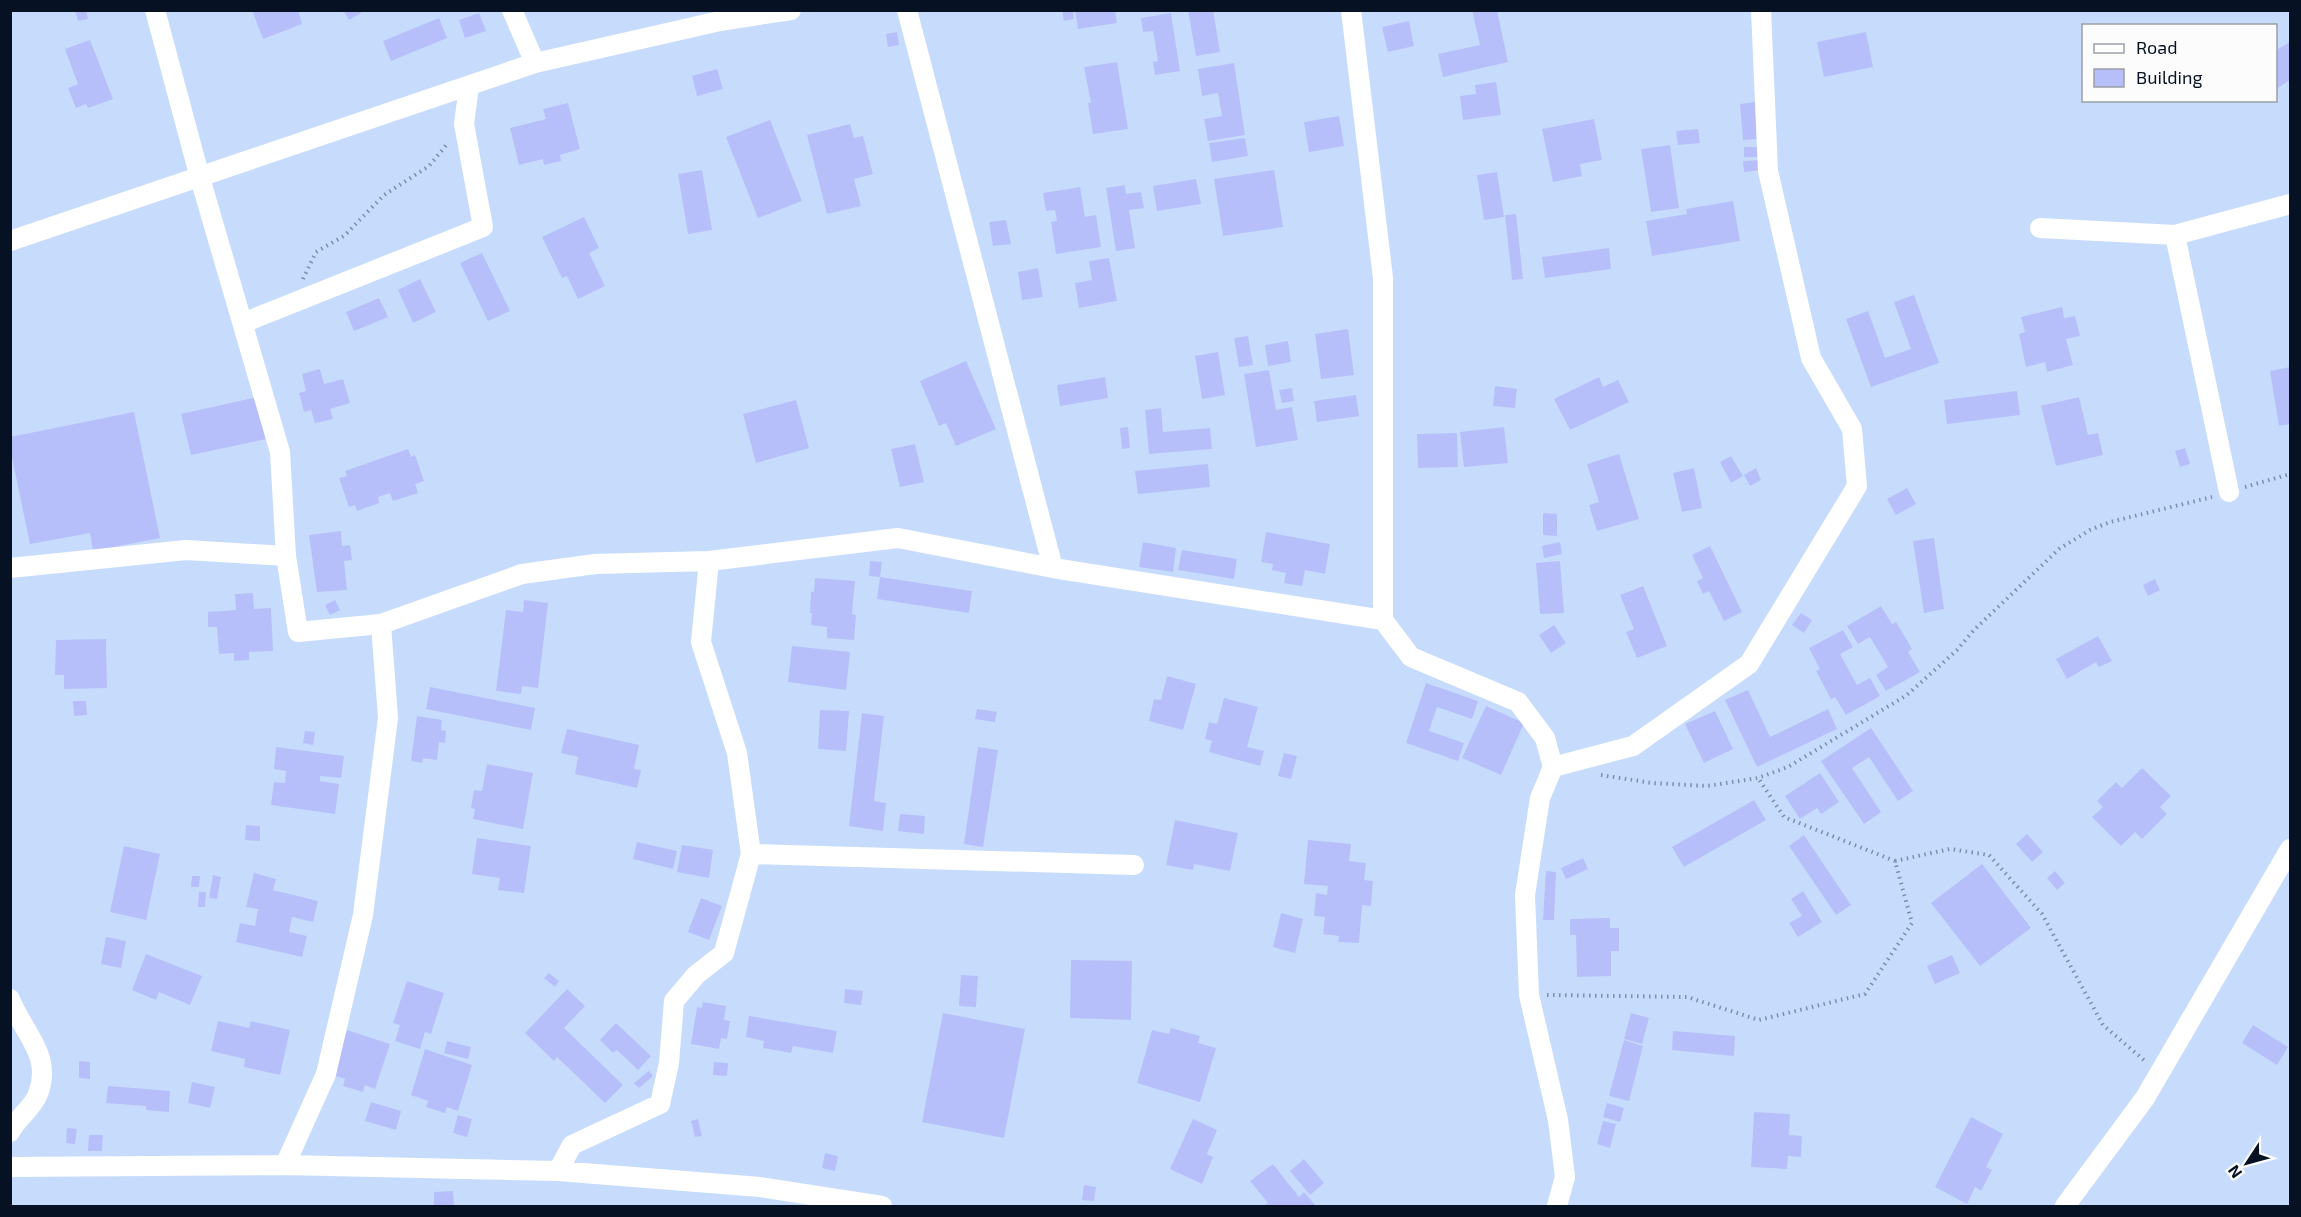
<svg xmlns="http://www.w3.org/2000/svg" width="2301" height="1217" viewBox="0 0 2301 1217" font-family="'Exo 2',sans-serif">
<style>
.building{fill:#b7bffb}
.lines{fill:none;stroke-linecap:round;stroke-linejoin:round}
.path{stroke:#7d8eaa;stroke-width:4;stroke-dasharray:1.5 4.5;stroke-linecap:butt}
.minor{stroke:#fff;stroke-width:20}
</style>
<rect width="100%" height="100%" fill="#c7dcfd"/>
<path class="building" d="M75,10H86L88,19L78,21Z
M252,10H298L302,24L263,39Z
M343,10H366L349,20Z
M1062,10H1073L1074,19L1064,21Z
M1075,10H1115L1117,23L1078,29Z
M1188,10H1213L1220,52L1196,56Z
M1472,10H1497L1508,62L1443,77L1438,54L1480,45Z
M479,13L486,31L465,38L459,20Z
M1171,13L1180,71L1155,75L1153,62L1158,61L1153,31L1143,32L1141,18Z
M439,18L447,38L391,61L383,41Z
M1409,21L1414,46L1388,52L1382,27Z
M897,32L899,45L888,47L886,34Z
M1866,32L1873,67L1824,77L1817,42Z
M90,40L113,99L88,108L86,104L76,108L68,88L78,84L65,49Z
M2290,42V80L2276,89V50Z
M1117,62L1128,129L1093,134L1088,103H1091L1084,67Z
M1234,63L1245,135L1208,141L1204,119L1222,116L1218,93L1202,96L1198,69Z
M717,69L723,89L697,96L692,76Z
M1496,82L1501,115L1463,120L1460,96L1476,94L1475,85Z
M1755,102L1758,139L1743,140L1740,104Z
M568,103L580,149L560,155L561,161L544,165L543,159L519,165L510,128L546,119L543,109Z
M1339,116L1344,146L1309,152L1304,122Z
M1594,119L1602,160L1580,164L1582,176L1553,182L1542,129Z
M770,120L802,201L758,218L726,137Z
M850,124L854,138L863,136L873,174L854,179L861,206L827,214L807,135Z
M1698,129L1700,143L1678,145L1676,131Z
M1245,138L1248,156L1212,162L1209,143Z
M1670,145L1679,208L1651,212L1641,149Z
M1744,147H1761V157H1744Z
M1760,160L1761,170L1744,172L1743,161Z
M702,170L712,230L688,234L678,174Z
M1274,170L1283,227L1223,236L1214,179Z
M1497,172L1504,217L1484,220L1477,175Z
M1196,179L1201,204L1157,211L1153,186Z
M1125,185L1126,194L1141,192L1144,208L1129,210L1135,248L1116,251L1106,188Z
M1080,187L1085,217L1096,215L1101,247L1056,254L1051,222L1057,221L1055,210L1046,211L1043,193Z
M1733,201L1740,241L1652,256L1646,221L1687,214L1686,209Z
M1516,214L1523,279L1512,280L1505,215Z
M584,217L599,248L589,253L605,286L578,299L567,276L562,278L542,237Z
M1006,220L1011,244L993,246L989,222Z
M1609,248L1611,269L1545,278L1542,257Z
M482,253L510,311L488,321L460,263Z
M1109,258L1117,301L1079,308L1075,283L1092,280L1089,261Z
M1038,268L1043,297L1022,300L1018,272Z
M420,279L436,312L413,323L398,290Z
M1914,295L1939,363L1871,387L1846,319L1868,311L1885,358L1911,349L1894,302Z
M379,298L388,317L354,331L346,312Z
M2062,307L2064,318L2075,316L2080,336L2066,339L2073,365L2047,372L2045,362L2026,367L2019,334L2025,332L2021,317Z
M1348,329L1354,375L1321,379L1315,334Z
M1248,336L1253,365L1239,367L1234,338Z
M1288,341L1291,362L1268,366L1265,345Z
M1218,352L1225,395L1202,399L1195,356Z
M966,361L996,429L956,446L946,423L939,426L920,381Z
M2290,367V424L2279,426L2270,371Z
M320,369L324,384L343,379L350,403L330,409L333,419L315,423L311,410L304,412L299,393L306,391L302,374Z
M1269,370L1276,410L1292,407L1298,440L1256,447L1244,374Z
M1105,377L1108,398L1060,406L1057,385Z
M1599,377L1603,387L1618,380L1629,402L1570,430L1554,399Z
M1495,386L1517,389L1515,408L1493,406Z
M1292,388L1294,401L1282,403L1279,390Z
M2017,391L2020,415L1947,424L1944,400Z
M1356,395L1359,416L1317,422L1314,401Z
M257,397L266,439L191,455L181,414Z
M2079,397L2088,435L2098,433L2103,455L2056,466L2041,406Z
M796,400L809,448L756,463L743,414Z
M1161,408L1163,432L1210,428L1212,449L1149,454L1145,410Z
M134,412L160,538L93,551L90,533L30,544L10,448V437Z
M1128,427L1130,448L1122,449L1120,428Z
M1504,427L1508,463L1464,467L1460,432Z
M1457,433L1458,467L1418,468L1417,434Z
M915,444L924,482L900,487L891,449Z
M2185,448L2190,464L2180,467L2175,451Z
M408,449L411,457L415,455L424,481L415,484L418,493L393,501L390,493L378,497L379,503L357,511L355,505L349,507L339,478L347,476L345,471Z
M1619,454L1639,519L1597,531L1589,505L1599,502L1587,464Z
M1731,456L1743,476L1731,483L1720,462Z
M1208,464L1210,487L1138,494L1135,471Z
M1694,468L1702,508L1682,512L1673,473Z
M1756,468L1761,480L1750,486L1744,475Z
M1907,488L1916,504L1896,515L1887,499Z
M1543,513L1557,514V536L1543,535Z
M341,531L342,546L350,545L352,560L344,561L347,590L317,592L309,535Z
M1266,532L1330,544L1325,574L1305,570L1302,586L1284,583L1286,573L1272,570L1273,564L1261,562Z
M1934,538L1944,609L1924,613L1913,541Z
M1143,542L1176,548L1173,572L1139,567Z
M1560,542L1562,554L1544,558L1542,546Z
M1710,546L1742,612L1724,621L1709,591L1703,594L1697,581L1703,578L1692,555Z
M1182,550L1237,559L1234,579L1178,570Z
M870,561L882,562L880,577L869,576Z
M1560,561L1564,613L1540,614L1536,563Z
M880,577L972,591L969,613L877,599Z
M815,578L855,581L852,614L856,615L854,640L827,638V627L811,625L812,613H810L811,592H814Z
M2155,579L2160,590L2148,596L2143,585Z
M1643,586L1667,646L1637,658L1626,632L1634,629L1620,595Z
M253,593L254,609L271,608L273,651L249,652V660L234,661V653L219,654L217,627H208V612L236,610L235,594Z
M335,600L340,610L330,615L325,605Z
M524,600L548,603L538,688L522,686L521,694L496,691L506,610L523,612Z
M1881,606L1892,624L1896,622L1912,649L1908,652L1920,672L1886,691L1876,675L1888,667L1870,637L1858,644L1847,626Z
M1801,613L1812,620L1804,633L1792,625Z
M1554,625L1566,643L1551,653L1539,635Z
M1843,630L1853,647L1840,654L1857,685L1870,678L1880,696L1846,715L1835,697L1831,699L1816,671L1820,669L1809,648Z
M2098,636L2112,661L2099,667L2096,662L2067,679L2056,659Z
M106,639L107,688L64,689V675H55L56,640Z
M792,646L850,652L846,690L788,682Z
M1167,676L1196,684L1183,730L1149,721L1154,699L1161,700Z
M1426,683L1478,701L1472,719L1437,707L1429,731L1464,743L1458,761L1406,743Z
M430,687L535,708L531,730L426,709Z
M1748,690L1770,737L1828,709L1837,729L1757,767L1725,700Z
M1224,698L1258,707L1247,747L1264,751L1260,766L1209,752L1212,741L1205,739L1209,722L1217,724Z
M73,701H86L87,715L74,716Z
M1486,706L1524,723L1501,775L1462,758Z
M977,709L997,712L995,722L975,719Z
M820,710L849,711L846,751L818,749Z
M1715,711L1733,749L1704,763L1685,724Z
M862,713L884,716L874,801L886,803L883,831L849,826Z
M417,716L442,720L441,730L446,731L445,743L439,742L437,760L423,758L422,763L411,761Z
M1871,728L1913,791L1898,801L1869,757L1852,768L1881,812L1864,824L1821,761Z
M567,729L639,745L634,769L641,770L637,788L575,774L578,757L561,753Z
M305,731L315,732L313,745L303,743Z
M276,747L344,756L341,778L320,776V781L339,784L335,814L271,805L274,782L285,783L286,771L274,769Z
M978,747L998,750L983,847L964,844Z
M1284,753L1297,756L1291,779L1278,776Z
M487,764L533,773L523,829L473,819L475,809L471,808L474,790L482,791Z
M2142,768L2171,796L2160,807L2167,814L2142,839L2135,832L2121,846L2092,817L2103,807L2097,801L2116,782L2122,788Z
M1820,773L1839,802L1821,814L1817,808L1800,819L1785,796Z
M1754,800L1766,820L1684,867L1672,847Z
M900,814L925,816L924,834L898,831Z
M1175,820L1238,833L1230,871L1194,864L1193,870L1166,865Z
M246,825L260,826V841L245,840Z
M2027,834L2043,852L2032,862L2016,844Z
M1804,835L1851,905L1836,915L1789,846Z
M477,838L531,846L524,893L498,890L500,878L472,874Z
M1308,840L1351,844L1349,861L1366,863L1364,880L1373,881L1371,906L1362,905L1359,943L1338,942L1339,936L1323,934L1325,917L1314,916L1316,893L1327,895L1328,886L1304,884Z
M637,842L677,851L673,869L633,859Z
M682,845L713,850L709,878L677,872Z
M124,846L160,854L146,920L110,912Z
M1583,858L1588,869L1566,879L1561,868Z
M1982,864L2031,928L1980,966L1931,903Z
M1546,871L1556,872L1554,920H1543Z
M2055,871L2065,883L2057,890L2047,878Z
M254,873L276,879L273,890L318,901L313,922L292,917L289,932L307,936L302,957L236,942L240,923L255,926L258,909L246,907Z
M213,875L221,877L217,899L209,898Z
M192,876H200L199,887H191Z
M1803,891L1822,922L1798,937L1789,923L1802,916L1791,899Z
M199,892H206L205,907H198Z
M701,898L722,906L709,940L688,932Z
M1281,913L1303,919L1295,953L1273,947Z
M1610,918V928H1619V951H1611V976L1577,977L1576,935H1570V919Z
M106,937L126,941L121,968L101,964Z
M146,954L202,976L190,1005L159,992L156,1000L132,990Z
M1952,955L1960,973L1935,984L1927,966Z
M1071,960L1132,961L1131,1020L1070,1018Z
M549,973L559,981L555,987L544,978Z
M961,975L978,976L976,1007L959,1006Z
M407,981L444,993L431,1034L425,1032L420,1049L395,1041L400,1025L393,1023Z
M567,989L585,1006L564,1028L623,1085L605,1103L557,1057L554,1061L525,1033Z
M845,989L863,991L861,1005L844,1003Z
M703,1002L726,1006L724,1020L730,1021L727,1039L721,1038L719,1049L691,1044L697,1007L702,1008Z
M943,1013L1025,1029L1004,1138L922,1122Z
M1631,1013L1649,1018L1642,1044L1624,1039Z
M749,1016L837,1031L833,1053L793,1046L791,1053L763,1048L764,1041L746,1037Z
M218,1021L249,1028L251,1021L290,1030L280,1075L244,1067L245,1059L211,1051Z
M616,1023L651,1056L638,1070L617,1050L613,1053L600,1040Z
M2253,1025L2288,1047L2277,1065L2242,1043Z
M1171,1028L1200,1036L1198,1043L1216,1048L1200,1102L1137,1083L1152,1030L1169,1034Z
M347,1030L390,1044L375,1089L365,1085L363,1092L343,1086L345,1079L333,1075Z
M1673,1031L1735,1036L1734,1056L1672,1050Z
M1624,1040L1643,1046L1629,1101L1609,1096Z
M447,1041L471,1047L468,1059L444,1053Z
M425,1049L472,1065L458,1111L447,1107L445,1113L426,1107L428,1101L411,1095Z
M79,1061L90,1062V1079L79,1078Z
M714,1062L728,1063L727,1076L713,1075Z
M649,1071L653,1076L639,1088L634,1083Z
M192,1082L215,1087L210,1108L188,1103Z
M108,1086L170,1091L169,1112L146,1110V1106L106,1103Z
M371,1102L401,1111L396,1130L365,1121Z
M1607,1103L1624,1108L1620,1122L1603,1117Z
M1754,1112L1790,1114L1789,1135L1802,1136L1801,1157L1788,1156L1787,1169L1751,1167Z
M458,1115L472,1119L467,1137L453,1133Z
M1971,1117L2003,1134L1986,1167L1992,1170L1981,1191L1975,1187L1967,1204L1935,1187Z
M698,1119L702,1136L695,1137L691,1121Z
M1193,1119L1217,1130L1207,1154L1213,1157L1202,1184L1170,1169Z
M1603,1121L1616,1124L1610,1148L1597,1144Z
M67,1128L77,1129L75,1144L66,1143Z
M89,1135H103L102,1151H88Z
M825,1153L838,1156L835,1171L822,1168Z
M1304,1159L1324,1183L1310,1195L1290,1171Z
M1273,1164L1299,1197L1304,1192L1316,1206H1264L1268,1203L1250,1181Z
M1084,1185L1096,1187L1094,1201L1082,1200Z
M453,1191L454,1206H434V1192Z"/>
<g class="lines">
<path class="path" d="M303,279L316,252L344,236L384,195L429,166L448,143
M2245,487L2290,474
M1601,775L1652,783L1707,786L1758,778L1788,767L1907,695L1957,650L1974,630L2059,549L2090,530L2110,522L2212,497
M1895,861L1950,849L1989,855L2042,914L2103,1025L2145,1061
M1547,995L1687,997L1759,1020L1865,994L1912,923L1895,861L1784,817L1758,778"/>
<path class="minor" d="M155,10L200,178L280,452L286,556L298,632L381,624L522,574L595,564L709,561L898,538L1053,568L1383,620L1411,657L1518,702L1545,738L1553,767
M512,10L535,63
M907,10L1053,568
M1351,10L1383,278V620
M2040,228L2175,235L2290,204
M2175,235L2229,492
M10,241L535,63L720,21L791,10
M243,323L483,227L464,124L469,86
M10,568L186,550L286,556
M751,854L1134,865
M10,999C23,1033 53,1055 38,1094C33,1108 17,1118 10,1132
M285,1165L326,1074L363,915L388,718L381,624
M10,1167L285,1165L558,1171L760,1187L882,1206
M558,1171L572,1145L660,1104L669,1063L674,1001L696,975L724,953L751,854L737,753L701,642L709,561
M1557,1206L1565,1177L1558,1120L1529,995L1525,895L1540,798L1553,767L1633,746L1749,664L1857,486L1852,429L1811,358L1768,171L1761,10
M2065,1206L2145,1098L2290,849"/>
</g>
<rect width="2301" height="1217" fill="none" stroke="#061224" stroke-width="24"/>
<rect x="2082" y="24" width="195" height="78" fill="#fcfcfc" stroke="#9a9ea6" stroke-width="1.5"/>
<rect x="2094" y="44" width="30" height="9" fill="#ffffff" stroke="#9a9ea6" stroke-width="1.5"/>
<text x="2136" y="54" font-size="18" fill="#061224">Road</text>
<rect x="2094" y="69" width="30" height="18" fill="#b7bffb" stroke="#9a9ea6" stroke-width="1.5"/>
<text x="2136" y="84" font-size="18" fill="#061224">Building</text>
<g transform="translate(2247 1163) rotate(234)" stroke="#fcfcfc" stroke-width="4.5" paint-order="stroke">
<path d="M0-4.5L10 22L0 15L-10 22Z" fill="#061224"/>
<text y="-9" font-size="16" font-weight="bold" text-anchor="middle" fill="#061224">N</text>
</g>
</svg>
